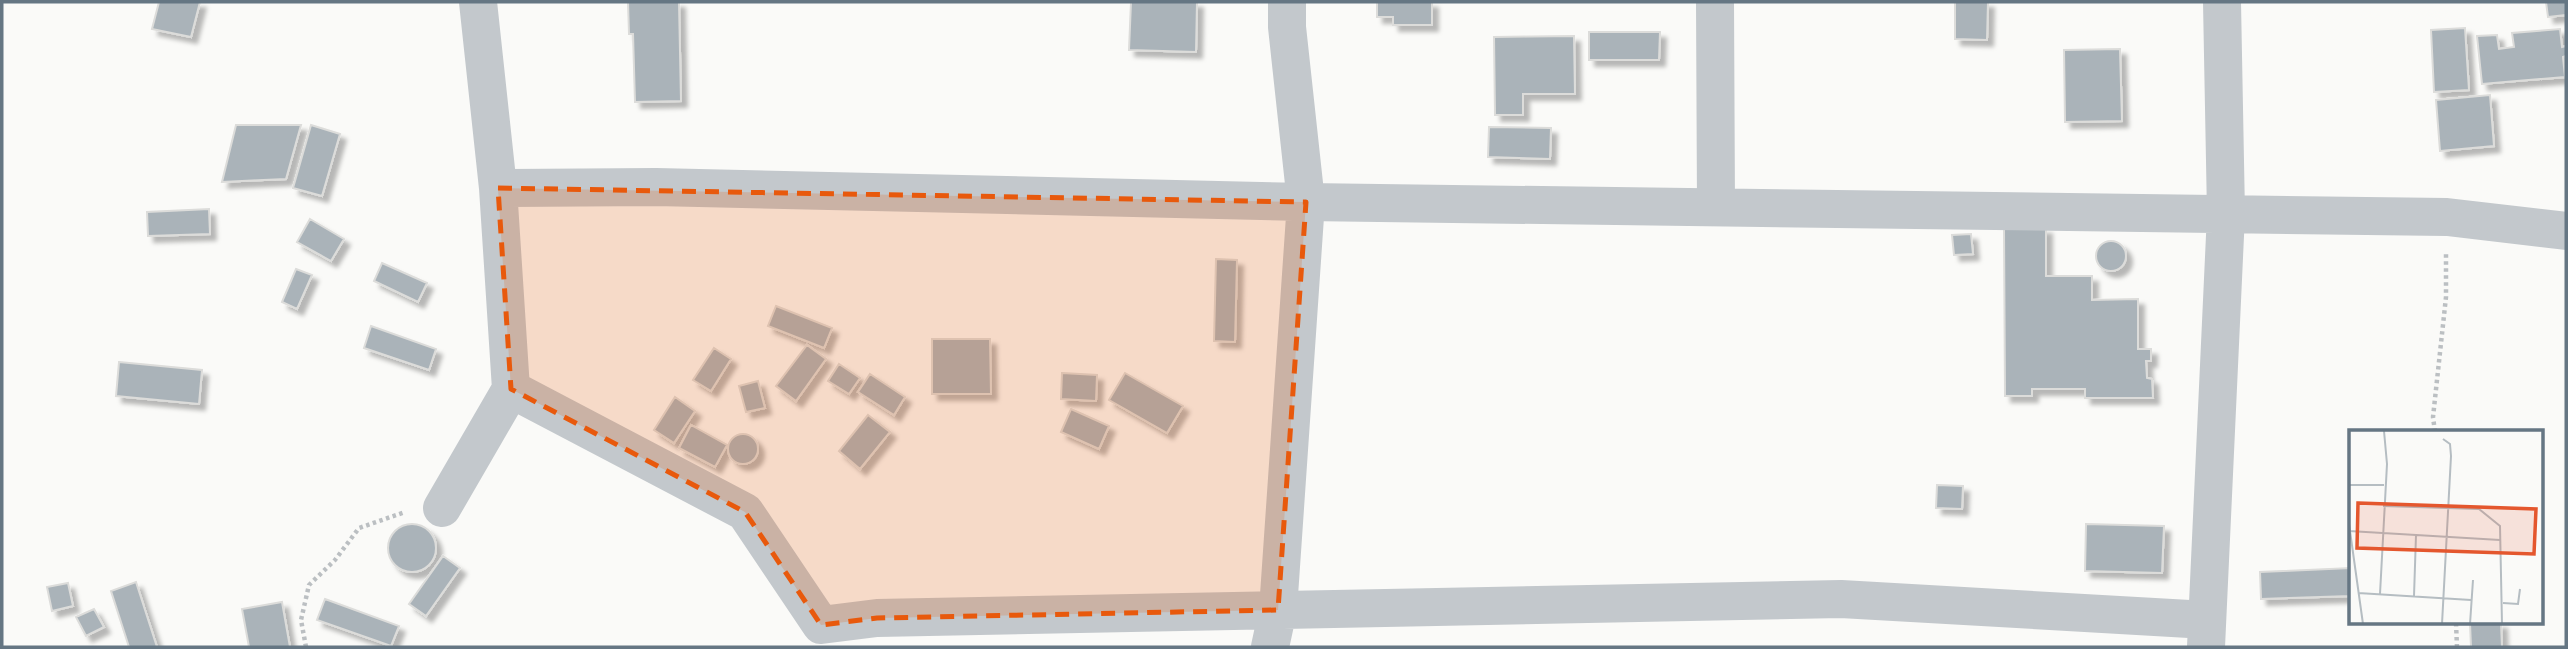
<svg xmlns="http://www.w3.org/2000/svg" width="2568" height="649" viewBox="0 0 2568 649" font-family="'Golos Text',sans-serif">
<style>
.building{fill:#aab3b9;stroke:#dcdcda;stroke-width:2;filter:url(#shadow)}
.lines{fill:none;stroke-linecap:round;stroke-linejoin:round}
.path{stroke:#bbbfc2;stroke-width:4.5;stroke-dasharray:3.5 3.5;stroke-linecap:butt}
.minor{stroke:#c3c8cc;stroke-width:38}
.marked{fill:#e8590c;fill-opacity:0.2;stroke:#e8590c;stroke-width:5;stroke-dasharray:14 9;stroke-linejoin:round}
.inset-road{fill:none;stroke:#b5bdc2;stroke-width:2}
.view{fill:#e4572e;fill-opacity:0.15;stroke:#e4572e;stroke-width:3.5}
.inset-edge{fill:none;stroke:#657683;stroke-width:3.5}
</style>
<defs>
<filter id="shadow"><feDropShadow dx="6" dy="6" stdDeviation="2" flood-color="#0004"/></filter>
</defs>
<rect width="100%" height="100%" fill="#fafaf8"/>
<path class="building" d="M159,2H200L191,37L152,29Z
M628,2H679L681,101L635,102L633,34H629Z
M1131,2H1197L1196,52L1129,50Z
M1377,2H1432V25H1393V17H1377Z
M1955,2H1988L1987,40L1955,39Z
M2546,2H2566V15L2548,17Z
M2465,28L2469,90L2434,92L2431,30Z
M2560,29L2562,47L2566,46V56L2563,57L2565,77L2482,84L2477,36L2497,35L2499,49L2514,47L2512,33Z
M1589,32H1660L1659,60H1589Z
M1574,36L1575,94H1523V115H1495L1494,37Z
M2120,49L2122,121L2065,122L2064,50Z
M2490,95L2494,146L2440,151L2436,100Z
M236,125H301L286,179L222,182Z
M311,125L340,134L322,196L293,188Z
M1489,127L1551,128L1550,159L1488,157Z
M209,209L210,234L148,236L147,212Z
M310,219L344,239L331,261L297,242Z
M2046,228V276H2092V300L2138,299V349H2151V361H2146L2147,378L2152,379L2153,398H2085V389H2032V396H2005L2004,229Z
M1971,234L1973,254L1954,255L1952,235Z
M2096 256a15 15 0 1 1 30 0a15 15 0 1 1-30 0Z
M1216,259L1237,260L1235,342L1214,341Z
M382,263L427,283L418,302L374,281Z
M296,269L312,275L297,309L282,302Z
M776,306L832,328L824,348L768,326Z
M371,326L436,349L429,370L364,348Z
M932,339H990L991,394H932Z
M807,345L826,359L796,401L776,386Z
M714,348L731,359L711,391L693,380Z
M119,362L202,370L199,404L116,396Z
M839,364L860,378L849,394L828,381Z
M1062,373L1097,375L1096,401L1061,399Z
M1125,373L1183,406L1167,433L1109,400Z
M870,374L905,397L894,415L858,392Z
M758,381L765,408L746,412L739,386Z
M675,397L695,411L674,443L654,430Z
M1071,409L1109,426L1099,449L1061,432Z
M868,415L890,432L860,469L839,451Z
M691,425L727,445L715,467L679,448Z
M728 449a15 15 0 1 1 30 0a15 15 0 1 1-30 0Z
M1937,485L1963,486L1962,509L1936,508Z
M2086,524L2164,526L2162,573L2085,571Z
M388 548a24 24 0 1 1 48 0a24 24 0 1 1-48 0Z
M443,556L460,568L426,616L409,604Z
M2351,568V596L2261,599L2260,572Z
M136,582L157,647H129L111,591Z
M68,583L73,606L52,611L47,587Z
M325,599L399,626L391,646L317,620Z
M282,602L290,647H249L242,609Z
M94,609L104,627L86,636L76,617Z
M2470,623H2501L2502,647H2471Z"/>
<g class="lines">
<path class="path" d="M2435,432L2433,417L2446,297V253
M2456,623L2457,647
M306,647L301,620L309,585L335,560L359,528L405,512"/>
<path class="minor" d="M478,2L498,188L511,389L745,512L821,625L877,618L1841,599L2207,620
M1715,2L1716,207
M498,188L656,187L1306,202L2447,217L2566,231
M442,508L511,389
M1270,647L1278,610L1306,202L1287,27V2
M2206,647L2226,214L2222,2"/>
</g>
<path class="marked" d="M498,188L1306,202L1278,610L877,618L821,625L745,512L511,389Z"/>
<g transform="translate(2349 430)">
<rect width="194" height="194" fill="#fafaf8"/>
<path class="inset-road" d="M0,55H35M34,76L130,79L151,96L153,194M0,94L14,194M0,101L151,110M9,163L122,170M31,164L38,34L35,1M65,166L67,105M154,173L169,174L171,159M93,194L102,26L101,14L94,9M121,194L124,150"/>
<path class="view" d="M9,73L187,79L185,124L8,118Z"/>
<rect width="194" height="194" class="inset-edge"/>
</g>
<rect width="2568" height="649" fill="none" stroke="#657683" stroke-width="7"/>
</svg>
